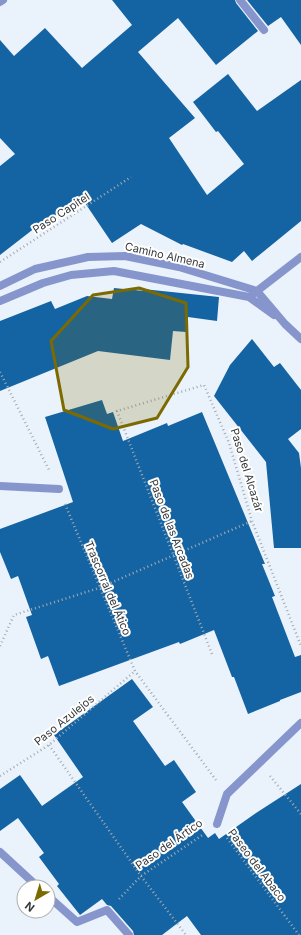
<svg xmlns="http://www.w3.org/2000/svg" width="301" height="935" viewBox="0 0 301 935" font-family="Inter,sans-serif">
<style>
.building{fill:#1464a3}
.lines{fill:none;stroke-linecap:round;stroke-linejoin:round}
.path{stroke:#a5abb2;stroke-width:2.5;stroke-dasharray:1 3;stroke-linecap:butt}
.minor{stroke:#8696cd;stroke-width:8}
.tertiary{stroke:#8696cd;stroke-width:8}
.marked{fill:#7c6a01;fill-opacity:0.2;stroke:#7c6a01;stroke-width:3;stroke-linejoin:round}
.labels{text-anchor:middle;stroke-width:4;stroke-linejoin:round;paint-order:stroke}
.street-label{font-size:11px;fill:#35383b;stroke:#fff}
</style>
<rect width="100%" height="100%" fill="#eaf2fb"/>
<path class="building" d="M112,0H235L236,3L258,31L216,65L178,18L138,52L195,118L169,138L207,195L244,164L218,131L216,132L193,102L228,74L257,111L301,80V221L252,261L244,251L232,262L183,244L182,245L141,224L112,243L81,197L42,226L40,224L0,255V166L15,154L0,138V40L14,56L45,28L82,68L132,25Z
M247,0H301V45L281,17L268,26Z
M114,288L144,291L143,289L219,297L217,321L188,317L186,332L173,331L170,360L98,351L0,391V321L51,301L55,309L87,296L112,299Z
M252,339L274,367L280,363L301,390V429L288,439L299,453L301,468V548H274L266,462L214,396L230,365Z
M102,400L107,414L113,412L123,441L167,423L168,426L202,412L265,564H262L275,596L272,597L295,657L301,655V692L280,700V701L248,714L234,677H232L214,630L180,644L179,642L59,686L48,656L41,659L26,617L32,615L18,576L11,579L0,552V529L73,502L45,417Z
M132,679L153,707L133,721L165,766L174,760L196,792L182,802L208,838L215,833L219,839L256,813L301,784V935H201L187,916L162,935H134L133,931L111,906L107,905L102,899L80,915L57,886L59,884L39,857L44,853L18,818L0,831V789L20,775L42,806L83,777L54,735Z"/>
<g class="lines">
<path class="path" d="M0,262L131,177
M0,372L50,472
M65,504L135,671L216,780
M0,646L14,615L99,588L252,521
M212,654L117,411L204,385L229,443L252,521L301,646
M49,745L141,876L186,935
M0,776L49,745L135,671
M270,776L301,814
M227,838L299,935
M119,899L141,876L204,834"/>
<path class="minor" d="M240,0L264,30
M0,286L35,269L88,257L125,256L179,267L257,291L285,324L301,339
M253,294L301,257
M0,301L43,283L71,275L114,271L249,297L274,315
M0,486L59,489
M217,824L227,794L301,723
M0,852L38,887
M48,896L77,922L107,910L129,935"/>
<path class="tertiary" d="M0,2L3,0"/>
</g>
<path class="marked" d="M139,288L186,303L188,367L157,418L113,429L64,410L51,341L93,295Z"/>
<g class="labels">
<g class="street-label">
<text transform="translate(61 213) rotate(-33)" y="4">Paso Capitel</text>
<text transform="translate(165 255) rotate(13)" y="4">Camino Almena</text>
<text transform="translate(247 470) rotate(73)" y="4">Paso del Alcazár</text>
<text transform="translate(172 529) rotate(69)" y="4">Paso de las Arcadas</text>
<text transform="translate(108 588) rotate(67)" y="4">Trascorral del Ático</text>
<text transform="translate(64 720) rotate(-39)" y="4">Paso Azulejos</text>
<text transform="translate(169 844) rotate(-35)" y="4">Paso del Ártico</text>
<text transform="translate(257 865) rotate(53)" y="4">Paseo del Abaco</text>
</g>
</g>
<g transform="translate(36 899) rotate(218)"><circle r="19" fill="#ffffff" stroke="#aeafb1"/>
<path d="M0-3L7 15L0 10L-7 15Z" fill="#7c6a01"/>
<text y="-6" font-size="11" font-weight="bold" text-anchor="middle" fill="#35383b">N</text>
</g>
</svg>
